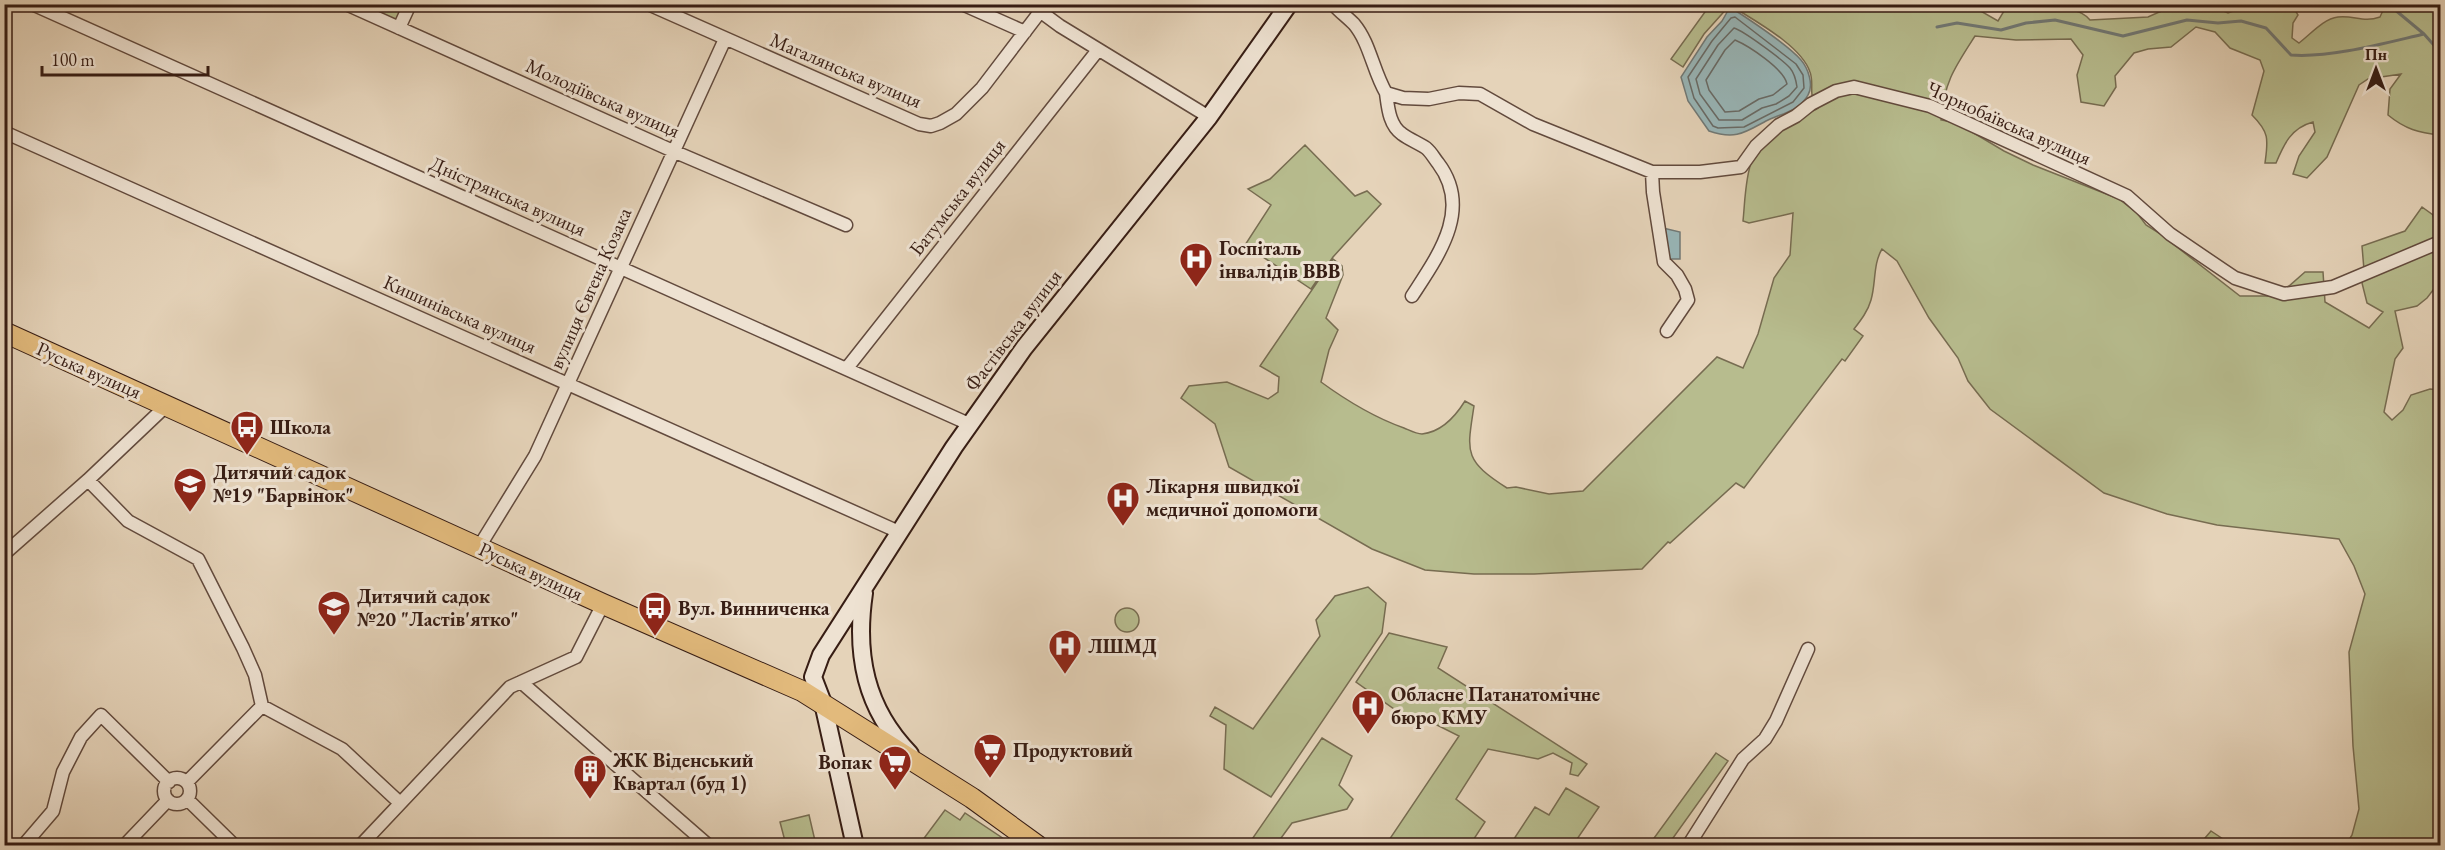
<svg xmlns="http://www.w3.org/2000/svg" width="2445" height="850" viewBox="0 0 2445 850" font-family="'EB Garamond',serif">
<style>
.green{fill:#b7bc8e;stroke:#776c51;stroke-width:1.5}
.water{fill:#98b6b8;stroke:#717976;stroke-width:1.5}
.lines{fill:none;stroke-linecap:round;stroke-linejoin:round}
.shore{stroke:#686a66;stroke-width:1.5}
.stream{stroke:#717976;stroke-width:3}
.minor-casing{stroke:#624a3d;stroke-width:15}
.secondary-casing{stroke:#371d14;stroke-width:20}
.primary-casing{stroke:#371d14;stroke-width:22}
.minor{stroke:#eee2d2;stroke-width:12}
.secondary{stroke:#eee2d2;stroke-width:16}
.primary{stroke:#e2ba7c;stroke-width:20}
.labels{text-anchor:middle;stroke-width:6;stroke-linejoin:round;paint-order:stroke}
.street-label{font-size:20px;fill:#371d14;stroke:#eee2d2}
.poi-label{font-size:20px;font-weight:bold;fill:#371d14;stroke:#eee2d2;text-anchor:start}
</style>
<rect width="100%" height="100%" fill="#e5d3b9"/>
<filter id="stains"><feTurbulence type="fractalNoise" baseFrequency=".00333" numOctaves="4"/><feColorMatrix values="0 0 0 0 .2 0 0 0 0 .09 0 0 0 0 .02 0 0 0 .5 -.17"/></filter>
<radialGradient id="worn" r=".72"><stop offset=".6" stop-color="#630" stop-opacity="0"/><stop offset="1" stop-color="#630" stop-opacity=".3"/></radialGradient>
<path class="green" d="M345,5H411L399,28Z
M1710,5H1979L1977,9L1998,21L2007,6L2013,9L2015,5H2063C2070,13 2080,8 2090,20L2148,17L2175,5H2209L2228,13L2239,9L2257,8L2259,5H2292L2298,15L2293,23L2292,38L2299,43C2311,34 2323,19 2338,17C2354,15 2363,23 2380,17L2384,8L2381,5H2440V135C2419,133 2405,129 2388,115L2390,89L2401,74L2368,79L2359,85L2327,157L2307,178L2293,174L2299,156L2315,132L2313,122C2291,128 2284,144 2276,163H2265C2268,140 2270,133 2252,115L2264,71L2260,60L2230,48L2215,32L2196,27L2171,47L2148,49L2134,53L2115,76L2116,87L2104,106L2081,102L2077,75L2083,55L2071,39L2016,40L1975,36C1955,67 1944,82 1941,120L1957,123L2004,151L2033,165L2119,199L2137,213L2146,225L2159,233L2240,296H2268L2289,286L2305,272H2323L2325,302L2369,328L2383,312L2367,303L2362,283L2364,270L2362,246L2405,231L2422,207L2433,215L2436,228L2440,236V281L2427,298L2417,306L2395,311L2403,348L2395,359L2384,412L2392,420L2403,410L2411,395L2430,389L2440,390V845H2346L2352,835L2359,809L2353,746L2349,652L2365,594L2354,566L2339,539L2217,525L2167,514L2104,493L1990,409L1968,381L1958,358L1929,318L1897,261L1882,249C1873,264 1876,283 1871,300C1868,311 1861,320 1854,329L1863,336L1845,361L1842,359L1744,488L1736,483L1670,543L1668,542L1642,569L1534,574H1474L1425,570L1372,549L1229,467L1215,424L1181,398L1189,386L1227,382L1268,399L1278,392L1279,377L1260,366L1333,259L1342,266L1343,275L1326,318L1338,330L1329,350L1321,382C1347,401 1373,417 1404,428C1409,430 1416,434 1422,434C1442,432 1455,417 1465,401L1474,406C1467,452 1463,460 1507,488L1516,487L1549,494L1583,491L1717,357L1743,368L1758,334L1774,278L1790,255L1793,213L1749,223L1743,221C1745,202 1745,178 1752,160C1762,135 1796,121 1818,108C1816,104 1813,99 1812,95C1811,87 1813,80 1810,72C1801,45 1753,20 1730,5L1704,34L1683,67L1671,59Z
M1305,145L1355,196L1367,191L1381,204L1333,257L1311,289L1245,245L1271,205L1248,189L1270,179Z
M1368,587L1386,603L1382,633L1271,797L1224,769L1226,725L1210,716L1215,707L1253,729L1320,636L1316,620L1335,596Z
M1115 620a12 12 0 1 1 24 0a12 12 0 1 1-24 0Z
M1389,633L1447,647L1438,668L1587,764L1578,776L1570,774L1572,763L1553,753L1538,759L1488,749L1456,799L1485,822L1470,845L1391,846L1387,843L1459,736L1433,723L1404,716L1356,682Z
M1322,738L1352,756L1339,785L1353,799L1347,809L1292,823L1276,845H1248Z
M1716,753L1728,761L1668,845H1649Z
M1566,788L1599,807L1573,845H1510L1535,807L1549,815Z
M945,810L960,820L965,813L1013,845H919Z
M809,815L816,845H786L780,822Z
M2211,831L2232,845H2199Z"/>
<path class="water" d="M1730,7C1747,18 1789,46 1801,60C1808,68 1814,85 1808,95C1799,111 1780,114 1766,121C1744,133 1735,140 1709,131L1688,101L1681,77L1707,37L1722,21Z
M1663,228L1680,232V259H1667Z"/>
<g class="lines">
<path class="shore" d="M1735,17L1796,64L1803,75L1804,88L1793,102L1744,127L1718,128L1713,126L1694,98L1688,77L1712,41L1731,18Z
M1734,28C1744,31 1783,60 1790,68C1795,74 1796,80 1797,87L1789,96L1776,104L1762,108L1742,120H1719L1700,94L1696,79L1718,45Z
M1735,40C1749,46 1784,69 1787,84L1773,95L1759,99L1739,111L1725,112L1709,90L1706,80L1725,50Z"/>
<path class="stream" d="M2388,4L2424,34L2440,52
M1937,27L1957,23L2001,30L2026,23L2055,20L2123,36L2187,20L2218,23L2241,21L2266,28L2291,55C2331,58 2385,43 2424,34"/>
<g class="minor-casing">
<path id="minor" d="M32,4L969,424
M346,4L673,151L846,225
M648,4L919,124L931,126L940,123L956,114L982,88L1046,4
M962,4L1025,32
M1333,4C1339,11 1347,17 1354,24C1370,43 1373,71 1386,93L1403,98L1429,99L1459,93L1480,94L1533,124L1652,172H1700L1741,167L1756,146L1779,125L1796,116L1811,104L1836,91L1854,87L1930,106L2127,196L2170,234L2223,270L2235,278L2284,294L2333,287L2440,242
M1041,12L1060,26L1209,117
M399,28L410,4
M1386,93C1388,107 1389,125 1402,134C1410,140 1419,143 1426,148C1431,152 1434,158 1438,163C1473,209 1438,256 1412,296
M4,132L899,532
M1652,172L1653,192L1664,262L1677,275L1685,289L1688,300L1667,331
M847,368L1098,50
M88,480L128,521L198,559L243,648L255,675L262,706L187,782
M479,547L535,456L725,39
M4,554L88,480L167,405
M521,682L709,846
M262,706L342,749L400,803
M164 791a13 13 0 1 1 26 0a13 13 0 1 1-26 0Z
M187,799L235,846
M23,846L53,811L63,772L81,737L101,715L169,782
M124,846L168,800
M360,846L510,687L576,657L603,604
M1688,846L1743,759L1765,739L1776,721L1808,649"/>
</g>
<g class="secondary-casing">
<path id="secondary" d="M864,593C855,654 865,708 910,754
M855,846L823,703L813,677L821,655L954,447L1024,348L1209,117L1289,4"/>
</g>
<g class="primary-casing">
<path id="primary" d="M4,332L603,604L802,691L972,798L1038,846"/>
</g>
<use href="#minor" class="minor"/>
<use href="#secondary" class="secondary"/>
<use href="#primary" class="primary"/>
</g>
<defs>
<g id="hospital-pin" transform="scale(1.725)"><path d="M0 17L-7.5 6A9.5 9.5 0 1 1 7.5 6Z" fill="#8f2418" stroke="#eee2d2"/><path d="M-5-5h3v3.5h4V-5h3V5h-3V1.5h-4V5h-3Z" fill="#fff"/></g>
<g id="bus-pin" transform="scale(1.725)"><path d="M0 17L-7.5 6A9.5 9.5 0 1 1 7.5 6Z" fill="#8f2418" stroke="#eee2d2"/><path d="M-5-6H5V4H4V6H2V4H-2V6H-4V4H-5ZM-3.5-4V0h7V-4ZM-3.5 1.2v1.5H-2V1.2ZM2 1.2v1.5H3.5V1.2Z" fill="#fff"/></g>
<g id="school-pin" transform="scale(1.725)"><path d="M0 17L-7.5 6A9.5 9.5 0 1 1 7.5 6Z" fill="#8f2418" stroke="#eee2d2"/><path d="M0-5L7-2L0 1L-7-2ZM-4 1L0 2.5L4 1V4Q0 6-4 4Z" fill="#fff"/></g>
<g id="supermarket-pin" transform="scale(1.725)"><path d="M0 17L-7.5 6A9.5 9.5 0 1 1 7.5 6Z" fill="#8f2418" stroke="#eee2d2"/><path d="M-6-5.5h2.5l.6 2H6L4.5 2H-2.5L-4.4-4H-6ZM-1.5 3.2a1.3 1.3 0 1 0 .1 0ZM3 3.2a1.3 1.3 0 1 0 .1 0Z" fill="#fff"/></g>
<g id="building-pin" transform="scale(1.725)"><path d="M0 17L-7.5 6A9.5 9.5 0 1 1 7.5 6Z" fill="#8f2418" stroke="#eee2d2"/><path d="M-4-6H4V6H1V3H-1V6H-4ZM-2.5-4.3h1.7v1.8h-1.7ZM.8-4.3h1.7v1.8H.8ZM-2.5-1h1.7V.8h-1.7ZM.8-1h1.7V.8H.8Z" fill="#fff"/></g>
</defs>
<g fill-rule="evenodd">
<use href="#hospital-pin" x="1196" y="259"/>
<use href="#bus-pin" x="247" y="427"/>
<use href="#school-pin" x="190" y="484"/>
<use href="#hospital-pin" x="1123" y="498"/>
<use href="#school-pin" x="334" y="607"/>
<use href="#bus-pin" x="655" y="608"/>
<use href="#hospital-pin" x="1065" y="646"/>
<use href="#hospital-pin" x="1368" y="706"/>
<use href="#supermarket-pin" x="990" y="750"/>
<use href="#supermarket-pin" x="895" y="762"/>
<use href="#building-pin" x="590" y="771"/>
</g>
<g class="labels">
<g class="street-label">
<text transform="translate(846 70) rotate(23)" y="7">Магалянська вулиця</text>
<text transform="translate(603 98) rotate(24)" y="7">Молодіївська вулиця</text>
<text transform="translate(2009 123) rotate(24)" y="7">Чорнобаївська вулиця</text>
<text transform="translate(508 196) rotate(24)" y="7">Дністрянська вулиця</text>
<text transform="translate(957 197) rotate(-52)" y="7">Батумська вулиця</text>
<text transform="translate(590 288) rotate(-66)" y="7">вулиця Євгена Козака</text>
<text transform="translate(460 314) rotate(24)" y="7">Кишинівська вулиця</text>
<text transform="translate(1013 330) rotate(-53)" y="7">Фастівська вулиця</text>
<text transform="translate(89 370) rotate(24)" y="7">Руська вулиця</text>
<text transform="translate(531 571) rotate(25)" y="7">Руська вулиця</text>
</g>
<g class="poi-label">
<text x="1219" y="255">Госпіталь<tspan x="1219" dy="23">інвалідів ВВВ</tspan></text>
<text x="270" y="434">Школа</text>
<text x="213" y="479">Дитячий садок<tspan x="213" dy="23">№19 "Барвінок"</tspan></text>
<text x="1146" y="493">Лікарня швидкої<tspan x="1146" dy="23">медичної допомоги</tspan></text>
<text x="357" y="603">Дитячий садок<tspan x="357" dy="23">№20 "Ластів'ятко"</tspan></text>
<text x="678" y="615">Вул. Винниченка</text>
<text x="1088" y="653">ЛШМД</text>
<text x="1391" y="701">Обласне Патанатомічне<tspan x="1391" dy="23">бюро КМУ</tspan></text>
<text x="1013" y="757">Продуктовий</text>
<text x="613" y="767">ЖК Віденський<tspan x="613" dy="23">Квартал (буд 1)</tspan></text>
<text x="872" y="769" text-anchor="end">Вопак</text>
</g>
</g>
<rect width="2445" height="850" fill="none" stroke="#e5d3b9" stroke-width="24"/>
<rect x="6" y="6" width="2433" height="838" fill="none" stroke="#371d14" stroke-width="3"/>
<rect x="12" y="12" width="2421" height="826" fill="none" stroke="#371d14" stroke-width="1.5"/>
<g transform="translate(2376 69)" stroke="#eee2d2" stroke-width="4.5" paint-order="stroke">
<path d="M0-4.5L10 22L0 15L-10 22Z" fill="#371d14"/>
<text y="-9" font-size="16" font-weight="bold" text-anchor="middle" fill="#371d14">Пн</text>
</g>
<path d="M42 66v9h166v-9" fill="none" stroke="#371d14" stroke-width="3"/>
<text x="51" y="66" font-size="18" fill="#371d14" stroke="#eee2d2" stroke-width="4.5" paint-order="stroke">100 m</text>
<rect width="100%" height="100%" filter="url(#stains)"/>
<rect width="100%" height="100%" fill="url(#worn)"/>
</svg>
